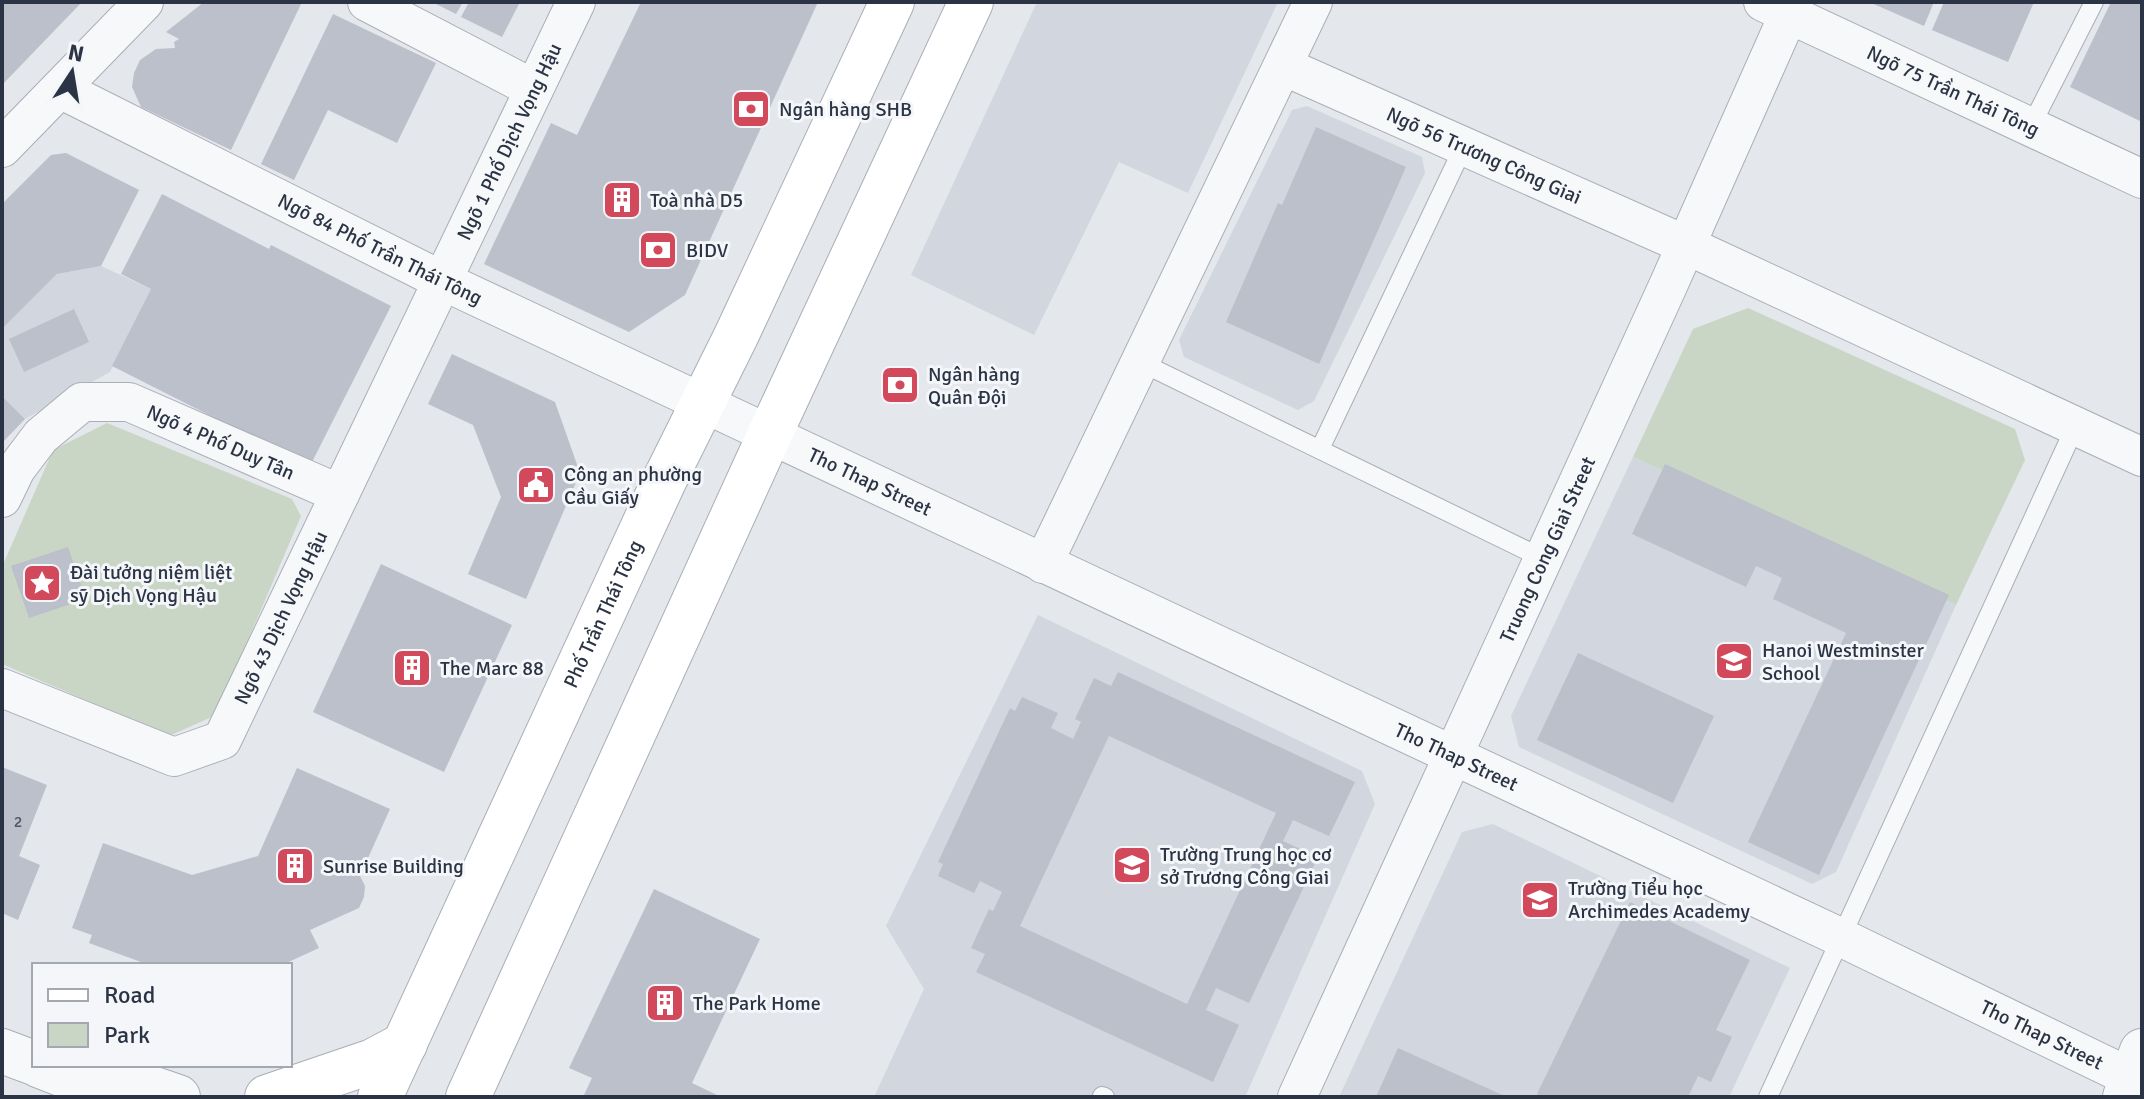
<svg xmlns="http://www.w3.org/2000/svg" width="2144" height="1099" viewBox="0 0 2144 1099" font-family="Signika,sans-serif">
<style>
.built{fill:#d2d6de}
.green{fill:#c9d6c5}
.building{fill:#bbc0ca;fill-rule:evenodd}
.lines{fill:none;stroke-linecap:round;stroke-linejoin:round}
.service-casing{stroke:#a9aeb7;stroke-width:20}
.minor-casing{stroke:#a9aeb7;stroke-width:40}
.tertiary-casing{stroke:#a9aeb7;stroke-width:46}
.secondary-casing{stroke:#a9aeb7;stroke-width:46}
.service{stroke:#f7f8fa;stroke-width:18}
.minor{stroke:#f7f8fa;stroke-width:38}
.tertiary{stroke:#f7f8fa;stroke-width:44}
.secondary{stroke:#fff;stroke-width:44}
.labels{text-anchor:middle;stroke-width:6;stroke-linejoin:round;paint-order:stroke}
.number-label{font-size:16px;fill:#4f5766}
.street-label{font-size:20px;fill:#2b3445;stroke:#f4f6f9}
.poi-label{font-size:20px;fill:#2b3445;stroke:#f4f6f9;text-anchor:start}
</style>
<rect width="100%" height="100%" fill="#e4e7ec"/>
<path class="built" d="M1037,2H1278L1188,193L1119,162L1034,335L911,275Z
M1307,106L1422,157L1425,173L1314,401L1298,410L1184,357L1179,340L1292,110Z
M101,266L151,289L110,372L25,419L2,396V329L57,274Z
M1633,457L1956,605L1836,872L1812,884L1519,747L1511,716Z
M1038,615L1362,771L1375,804L1245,1097H874L924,989L886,926Z
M1493,824L1790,968L1729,1097H1339L1462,832Z"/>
<path class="green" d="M1748,308L2015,429L2025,460L1956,605L1633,457L1693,329Z
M107,423L292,499L301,516L216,715L169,736L2,664V567L53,450Z"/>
<path class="building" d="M2,2H82L2,85Z
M204,2H302L231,150L141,107L132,87L134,73L140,60L156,49L175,48L174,42L179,39L166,32Z
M432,2H463L456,14Z
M469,2H520L502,37L461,17Z
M641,2H818L685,295L629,332L484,264L551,123L577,135Z
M1869,2H1934L1924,26Z
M1944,2H2034L2008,62L1932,30Z
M2111,2H2142V122L2070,87Z
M333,14L436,63L397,143L328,110L294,180L261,164Z
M1316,127L1406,167L1319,364L1226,322L1278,203L1282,205Z
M66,153L139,190L101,266L57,274L2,329V204L51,155Z
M162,194L269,249L271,245L391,306L310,466L112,366L151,289L121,274Z
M74,309L89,342L24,372L9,339Z
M452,354L555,402L580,473L526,599L468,574L501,497L473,425L428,404Z
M2,396L25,419L2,443Z
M1665,464L1949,595L1819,875L1748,842L1846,633L1773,599L1782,578L1756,566L1746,587L1632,534Z
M68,547L86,599L29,618L11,566Z
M381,564L512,625L444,772L313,712Z
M1578,653L1714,716L1673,803L1537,740Z
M1118,672L1355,782L1329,836L1293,820L1283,841L1318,857L1249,1003L1216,988L1206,1010L1239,1025L1213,1082L976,972L985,954L971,948L989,909L993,911L1002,892L980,881L974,893L938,876L943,864L938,862L1010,708L1015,711L1022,697L1058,713L1051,728L1073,739L1081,722L1075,719L1094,678L1111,686ZM1109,736L1276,813L1187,1004L1020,926Z
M2,767L47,785L19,856L40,865L18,920L2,913Z
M297,768L390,809L360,876L365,886L364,897L359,908L310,930L319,948L282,965H143L141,962L89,943L92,935L72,928L103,843L192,875L258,856Z
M654,889L760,939L692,1083L721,1097H583L592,1078L569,1068Z
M1630,902L1750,960L1716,1030L1732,1037L1711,1082L1698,1076L1688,1097H1542L1537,1094Z
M1398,1048L1507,1097H1376Z"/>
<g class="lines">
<g class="service-casing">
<path id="service" d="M2030,128L2094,2
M1140,362L1544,559
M1320,449L1463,148
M1102,1096L1105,1097
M1768,1097L2075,427"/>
</g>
<g class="minor-casing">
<g id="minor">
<path d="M367,2L534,89"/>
<path id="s1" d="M1763,2L2142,179"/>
<path id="s2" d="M1283,66L1686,245L2142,457"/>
<path id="s3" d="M60,89L443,281L1840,937L2142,1083"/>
<path d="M2,148L144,2"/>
<path id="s4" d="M2,498L16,469L41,436L82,402H129L340,494"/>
<path d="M1043,564L1313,2"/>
<path id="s5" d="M2,688L174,757L222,740L576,2"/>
<path id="s6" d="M1297,1097L1667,288L1794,2"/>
</g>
</g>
<g class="tertiary-casing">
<path id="tertiary" d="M2,1051L34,1063
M38,1065L84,1083H137L178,1097
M2125,1097L2142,1051"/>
</g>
<g class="secondary-casing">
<g id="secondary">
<path d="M267,1097L373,1061L405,1044"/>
<path id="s7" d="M380,1097L664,481L736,336L892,2"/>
<path d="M468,1097L769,436L971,2"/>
</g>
</g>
<use href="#service" class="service"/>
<use href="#minor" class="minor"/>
<use href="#tertiary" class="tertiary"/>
<use href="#secondary" class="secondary"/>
</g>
<defs>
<g id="bank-square" transform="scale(2)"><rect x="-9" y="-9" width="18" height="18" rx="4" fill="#d1495b" stroke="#f4f6f9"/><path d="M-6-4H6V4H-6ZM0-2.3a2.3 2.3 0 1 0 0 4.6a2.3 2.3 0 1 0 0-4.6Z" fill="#fff"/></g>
<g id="building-square" transform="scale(2)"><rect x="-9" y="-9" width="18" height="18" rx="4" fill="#d1495b" stroke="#f4f6f9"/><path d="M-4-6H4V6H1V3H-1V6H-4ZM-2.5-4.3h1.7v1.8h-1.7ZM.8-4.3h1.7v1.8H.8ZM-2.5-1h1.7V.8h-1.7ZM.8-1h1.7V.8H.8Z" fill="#fff"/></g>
<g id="civic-square" transform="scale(2)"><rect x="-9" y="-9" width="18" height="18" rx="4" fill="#d1495b" stroke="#f4f6f9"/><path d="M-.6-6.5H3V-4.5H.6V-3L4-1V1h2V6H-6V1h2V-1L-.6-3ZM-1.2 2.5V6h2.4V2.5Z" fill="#fff"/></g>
<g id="sight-square" transform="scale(2)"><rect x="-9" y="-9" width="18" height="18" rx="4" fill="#d1495b" stroke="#f4f6f9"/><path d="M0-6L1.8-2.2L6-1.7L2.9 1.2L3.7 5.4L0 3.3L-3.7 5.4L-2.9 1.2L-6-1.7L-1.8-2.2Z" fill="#fff"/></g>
<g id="school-square" transform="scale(2)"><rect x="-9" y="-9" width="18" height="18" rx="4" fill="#d1495b" stroke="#f4f6f9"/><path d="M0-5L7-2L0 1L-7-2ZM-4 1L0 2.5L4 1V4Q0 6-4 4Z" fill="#fff"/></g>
</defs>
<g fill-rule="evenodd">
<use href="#bank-square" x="751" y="109"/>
<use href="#building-square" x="622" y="200"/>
<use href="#bank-square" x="658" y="250"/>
<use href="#bank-square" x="900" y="385"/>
<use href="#civic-square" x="536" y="485"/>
<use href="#sight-square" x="42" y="583"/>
<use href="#school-square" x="1734" y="661"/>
<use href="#building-square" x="412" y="668"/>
<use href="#school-square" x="1132" y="865"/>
<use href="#building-square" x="295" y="866"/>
<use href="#school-square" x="1540" y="900"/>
<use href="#building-square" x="665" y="1003"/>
</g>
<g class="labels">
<g class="number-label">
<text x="18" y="827">2</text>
</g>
<g class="street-label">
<text dy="7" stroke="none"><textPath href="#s1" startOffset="210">Ngõ 75 Trần Thái Tông</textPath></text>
<text dy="7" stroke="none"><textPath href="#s5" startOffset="900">Ngõ 1 Phố Dịch Vọng Hậu</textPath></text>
<text dy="7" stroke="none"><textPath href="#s2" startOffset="220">Ngõ 56 Trương Công Giai</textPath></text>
<text dy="7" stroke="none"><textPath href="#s3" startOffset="358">Ngõ 84 Phố Trần Thái Tông</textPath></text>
<text dy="7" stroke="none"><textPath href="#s4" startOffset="274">Ngõ 4 Phố Duy Tân</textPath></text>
<text dy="7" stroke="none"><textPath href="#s3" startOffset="900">Tho Thap Street</textPath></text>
<text dy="7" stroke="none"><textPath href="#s6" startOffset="602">Truong Cong Giai Street</textPath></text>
<text dy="7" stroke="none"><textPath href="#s7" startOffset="532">Phố Trần Thái Tông</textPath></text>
<text dy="7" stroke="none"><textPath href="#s5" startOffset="372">Ngõ 43 Dịch Vọng Hậu</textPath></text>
<text dy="7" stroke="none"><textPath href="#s3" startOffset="1548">Tho Thap Street</textPath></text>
<text dy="7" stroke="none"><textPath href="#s3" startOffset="2196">Tho Thap Street</textPath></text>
</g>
<g class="poi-label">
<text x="779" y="116">Ngân hàng SHB</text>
<text x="650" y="207">Toà nhà D5</text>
<text x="686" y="257">BIDV</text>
<text x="928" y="381">Ngân hàng<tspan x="928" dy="23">Quân Đội</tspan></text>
<text x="564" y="481">Công an phường<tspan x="564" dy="23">Cầu Giấy</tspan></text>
<text x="70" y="579">Đài tưởng niệm liệt<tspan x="70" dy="23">sỹ Dịch Vọng Hậu</tspan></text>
<text x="1762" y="657">Hanoi Westminster<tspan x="1762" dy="23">School</tspan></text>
<text x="440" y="675">The Marc 88</text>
<text x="1160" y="861">Trường Trung học cơ<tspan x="1160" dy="23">sở Trương Công Giai</tspan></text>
<text x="323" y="873">Sunrise Building</text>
<text x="1568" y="895">Trường Tiểu học<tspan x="1568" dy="23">Archimedes Academy</tspan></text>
<text x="693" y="1010">The Park Home</text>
</g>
</g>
<rect width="2144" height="1099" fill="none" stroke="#2b3445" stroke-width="8"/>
<rect x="32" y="963" width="260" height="104" fill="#f4f6f9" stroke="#a4a8b1" stroke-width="2"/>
<rect x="48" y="989" width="40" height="12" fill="#ffffff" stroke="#a4a8b1" stroke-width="2"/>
<text x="104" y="1003" font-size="24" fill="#2b3445">Road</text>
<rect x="48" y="1023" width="40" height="24" fill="#c9d6c5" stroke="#a4a8b1" stroke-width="2"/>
<text x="104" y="1043" font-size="24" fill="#2b3445">Park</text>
<g transform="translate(72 72) rotate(12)" stroke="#f4f6f9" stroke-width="6" paint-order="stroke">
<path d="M0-6L14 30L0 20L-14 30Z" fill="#2b3445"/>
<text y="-12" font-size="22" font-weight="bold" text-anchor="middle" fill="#2b3445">N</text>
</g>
</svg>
